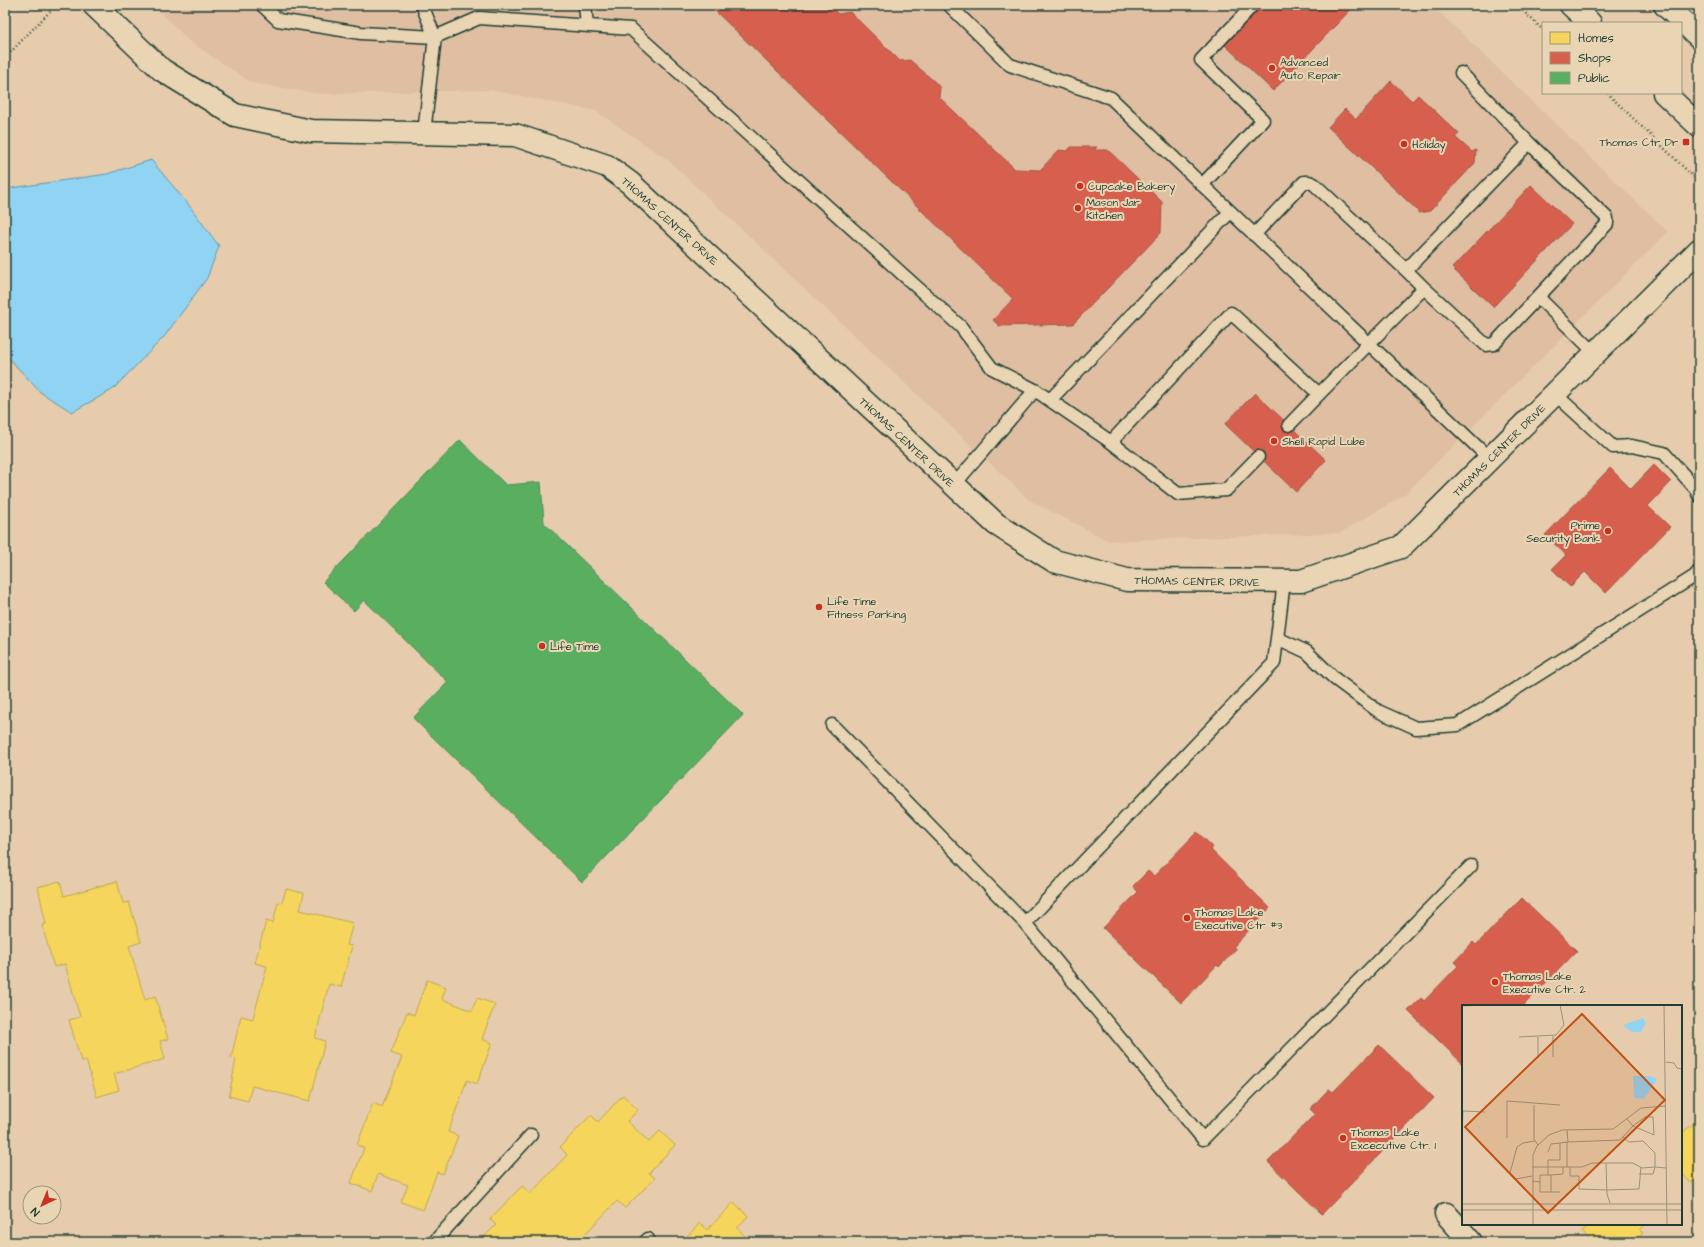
<svg xmlns="http://www.w3.org/2000/svg" width="1704" height="1247" viewBox="0 0 1704 1247" font-family="'Architects Daughter',sans-serif">
<style>
.built{fill:#dfbea2}
.water{fill:#91d3f2;stroke:#6397a6}
.homes{fill:#f6d55c;stroke:#b6a750}
.shops{fill:#d6604d;stroke:#9f5646}
.public{fill:#5aae61;stroke:#488c54}
.lines{fill:none;stroke-linecap:round;stroke-linejoin:round}
.service-casing{stroke:#1f3d34;stroke-width:15}
.minor-casing{stroke:#1f3d34;stroke-width:25}
.tertiary-casing{stroke:#1f3d34;stroke-width:25}
.secondary-casing{stroke:#1f3d34;stroke-width:25}
.path{stroke:#1f3d34;stroke-width:2.5;stroke-dasharray:1 3;stroke-linecap:butt}
.service{stroke:#e9d5b3;stroke-width:12}
.minor{stroke:#e9d5b3;stroke-width:22}
.tertiary{stroke:#e9d5b3;stroke-width:22}
.secondary{stroke:#e9d5b3;stroke-width:22}
.poi-dot{fill:#c8321e;stroke:#e9d5b3;stroke-width:1.5}
.labels{text-anchor:middle;stroke-width:4;stroke-linejoin:round;paint-order:stroke}
.poi-label{font-size:11px;fill:#1f3d34;stroke:#e9d5b3;text-anchor:start}
.street-label{font-size:11px;fill:#1f3d34;stroke:#e9d5b3}
.inset-road{fill:none;stroke:#96937c;stroke-width:1}
.view{fill:#c05314;fill-opacity:0.15;stroke:#c05314;stroke-width:2}
.inset-edge{fill:none;stroke:#1f3d34;stroke-width:2}
</style>
<rect width="100%" height="100%" fill="#e6ccac"/>
<filter id="ink" filterUnits="userSpaceOnUse"><feTurbulence type="fractalNoise" baseFrequency=".025" numOctaves="2"/><feDisplacementMap in="SourceGraphic" scale="8" xChannelSelector="R" yChannelSelector="G"/><feConvolveMatrix kernelMatrix="1 2 1 2 8 2 1 2 1" color-interpolation-filters="sRGB"/></filter>
<g filter="url(#ink)">
<path class="built" d="M154,5H1432L1668,232L1404,495L1340,533L1109,541L1029,500L668,160L596,111L490,90L320,94L252,83L189,41Z"/>
<path class="water" d="M151,160L188,204L219,246L207,278L164,337L112,390L72,412L40,392L5,354V189L107,174Z"/>
<path class="homes" d="M60,881L64,896L117,881L123,903L129,902L141,942L129,946L145,1000L155,996L168,1039L160,1041L165,1059L114,1074L119,1090L97,1097L86,1060L81,1061L69,1020L80,1017L65,964L54,967L42,925L46,924L38,887Z
M286,889L304,893L300,910L353,923L347,945L352,946L341,987L329,984L315,1038L325,1041L310,1101L252,1086L248,1101L229,1096L236,1059L231,1058L241,1016L253,1019L267,966L255,963L266,921L273,923L278,902L282,903Z
M427,980L446,987L442,999L472,1011L477,998L495,1004L482,1039L492,1043L477,1084L467,1080L448,1132L458,1136L443,1174L437,1172L423,1210L401,1202L408,1185L378,1174L372,1191L351,1183L364,1148L357,1145L373,1103L382,1107L402,1057L391,1053L407,1012L414,1015Z
M623,1095L638,1110L627,1121L649,1142L660,1131L675,1145L649,1173L655,1178L625,1208L617,1201L580,1239L583,1242H479L496,1225L490,1219L522,1186L530,1194L567,1155L560,1147L591,1115L598,1122Z
M1699,1119V1176L1691,1183L1681,1172V1134Z
M734,1202L748,1216L737,1228L751,1242H682L700,1223L707,1230Z
M1590,1224H1646L1640,1230L1643,1233L1634,1242H1592L1582,1232Z"/>
<path class="shops" d="M709,5H829L838,14L850,12L900,61L910,60L935,82L940,88L939,97L1015,169L1040,170L1059,150L1067,151L1071,147H1097L1094,150H1108L1162,202L1161,233L1073,324L999,326L993,320L1013,299Z
M1261,5H1355L1273,91L1224,44Z
M1391,81L1412,101L1418,95L1459,134L1455,137L1472,152L1476,150L1475,163L1430,211L1419,213L1416,209L1401,195L1328,127L1345,109L1356,119Z
M1531,185L1572,224L1493,307L1452,268Z
M1255,393L1326,460L1296,492L1225,424Z
M1654,465L1671,482L1648,506L1670,527L1606,593L1585,572L1570,587L1552,569L1566,555L1545,535L1610,468L1631,489Z
M1197,832L1213,847L1211,850L1270,908L1233,947L1236,949L1219,967L1217,965L1181,1003L1103,928L1138,892L1133,886L1148,871L1154,876Z
M1522,898L1577,951L1523,1006H1463V1064L1408,1011L1421,998L1424,1001L1458,966L1454,962L1473,942L1476,945Z
M1379,1045L1434,1098L1322,1214L1268,1162L1315,1114L1310,1109L1329,1089L1333,1092Z"/>
<path class="public" d="M460,440L506,485L541,482L544,523L743,715L582,882L413,718L448,682L364,600L354,611L323,582Z"/>
<g class="lines">
<g class="service-casing">
<path id="service" d="M262,5L278,20L361,33L435,37L422,5
M585,5L587,26
M949,5L1010,65L1111,98L1490,459
M1461,73L1529,143L1607,218V224L1538,297L1596,354
M424,133L435,37L479,18L631,29L961,327L992,368L1035,390L954,485
M1202,185L1263,120L1201,60L1253,5
M1254,235L1304,182H1309L1314,184L1406,270L1529,143
M1424,288L1486,345L1494,344L1538,297
M1035,390L1111,442L1231,313L1319,394L1424,288L1406,270
M1555,394L1613,447L1632,446L1664,453L1696,489L1699,496
M1050,400L1230,212
M1289,425L1319,394
M1111,442L1178,494L1226,490L1258,457
M1277,638L1307,652L1335,679L1378,711L1416,728L1458,725L1695,576L1699,571
M832,725L1025,923L1203,1139L1471,866
M1025,923L1274,663L1284,581
M434,1242L531,1135
M645,1242L648,1239"/>
</g>
<g class="minor-casing">
<path id="minor" d="M1446,1214L1471,1242"/>
</g>
<g class="tertiary-casing">
<path id="tertiary" d="M94,5L162,70L235,115L311,131L515,135L607,166L630,183L996,524L1054,561L1127,580L1301,581L1401,547L1699,250"/>
</g>
<g class="secondary-casing">
<path id="secondary" d="M1571,5L1590,23
M1665,5L1699,37
M1664,93L1699,126"/>
</g>
<path class="path" d="M1517,5L1543,30
M5,58L56,5
M1607,93L1699,182"/>
<use href="#service" class="service"/>
<use href="#minor" class="minor"/>
<use href="#tertiary" class="tertiary"/>
<use href="#secondary" class="secondary"/>
</g>
</g>
<g class="poi-dot">
<circle cx="1272" cy="68" r="4"/>
<rect x="1682" y="138" width="8" height="8" rx="2"/>
<circle cx="1404" cy="144" r="4"/>
<circle cx="1080" cy="186" r="4"/>
<circle cx="1078" cy="208" r="4"/>
<circle cx="1274" cy="441" r="4"/>
<circle cx="1608" cy="531" r="4"/>
<circle cx="819" cy="607" r="4"/>
<circle cx="542" cy="646" r="4"/>
<circle cx="1187" cy="918" r="4"/>
<circle cx="1495" cy="982" r="4"/>
<circle cx="1343" cy="1138" r="4"/>
</g>
<g class="labels">
<g class="poi-label">
<text x="1280" y="66">Advanced<tspan x="1280" dy="13">Auto Repair</tspan></text>
<text x="1678" y="146" text-anchor="end">Thomas Ctr Dr</text>
<text x="1412" y="148">Holiday</text>
<text x="1088" y="190">Cupcake Bakery</text>
<text x="1086" y="206">Mason Jar<tspan x="1086" dy="13">Kitchen</tspan></text>
<text x="1282" y="445">Shell Rapid Lube</text>
<text x="1600" y="529" text-anchor="end">Prime<tspan x="1600" dy="13">Security Bank</tspan></text>
<text x="827" y="605">Life Time<tspan x="827" dy="13">Fitness Parking</tspan></text>
<text x="550" y="650">Life Time</text>
<text x="1195" y="916">Thomas Lake<tspan x="1195" dy="13">Executive Ctr #3</tspan></text>
<text x="1503" y="980">Thomas Lake<tspan x="1503" dy="13">Executive Ctr. 2</tspan></text>
<text x="1351" y="1136">Thomas Lake<tspan x="1351" dy="13">Excecutive Ctr. 1</tspan></text>
</g>
<g class="street-label">
<text transform="translate(670 221) rotate(42)" y="4">THOMAS CENTER DRIVE</text>
<text transform="translate(907 442) rotate(43)" y="4">THOMAS CENTER DRIVE</text>
<text transform="translate(1499 450) rotate(-45)" y="4">THOMAS CENTER DRIVE</text>
<text transform="translate(1197 581) rotate(1)" y="4">THOMAS CENTER DRIVE</text>
</g>
</g>
<g transform="translate(1462 1005)">
<rect width="220" height="220" fill="#e6ccac"/>
<path d="M181,13L184,18L179,27H170L161,20ZM171,71H188L195,74L182,94L172,93Z" fill="#91d3f2"/>
<path class="inset-road" d="M202,0L205,220M0,1L23,0M91,31V52M57,32L94,30L102,20L98,0M76,32V53M204,57L212,58L215,63L220,64M72,100V134L76,140M1,106L23,107M183,112H191L192,130L171,121ZM105,125L106,137L158,135L171,121L165,114M161,132L167,137L181,136L193,148V162L204,163M45,133V96L98,100M0,135L1,106M105,137V162M86,147L89,139L98,138M144,158L145,189L148,198M70,162H120L130,158H171L180,163L193,162L191,169H177M108,162V171H117V184L145,185L177,184L179,162M89,170H86V155H98V138L106,137M70,171L54,174L48,168L55,142L61,138L73,136M70,176L78,177V187H98M78,177V170H86M89,187V170L101,169V162M0,199H220M0,205H220M71,220V150L75,141L87,130L100,125L151,124L179,103L204,101"/>
<path class="view" d="M120,9L203,95L86,208L3,122Z"/>
<rect width="220" height="220" class="inset-edge"/>
</g>
<rect width="1704" height="1247" fill="none" stroke="#e9d5b3" stroke-width="20"/>
<rect x="10" y="10" width="1684" height="1227" fill="none" stroke="#1f3d34" stroke-width="1.5" filter="url(#ink)"/>
<rect x="1542" y="22" width="140" height="72" fill="#e9d5b3" stroke="#989880"/>
<rect x="1550" y="32" width="20" height="12" fill="#f6d55c" stroke="#989880"/>
<text x="1578" y="42" font-size="12" fill="#1f3d34">Homes</text>
<rect x="1550" y="52" width="20" height="12" fill="#d6604d" stroke="#989880"/>
<text x="1578" y="62" font-size="12" fill="#1f3d34">Shops</text>
<rect x="1550" y="72" width="20" height="12" fill="#5aae61" stroke="#989880"/>
<text x="1578" y="82" font-size="12" fill="#1f3d34">Public</text>
<g transform="translate(42 1205) rotate(224)"><circle r="19" fill="#e9d5b3" stroke="#989880"/>
<path d="M0-3L7 15L0 10L-7 15Z" fill="#c8321e"/>
<text y="-6" font-size="11" font-weight="bold" text-anchor="middle" fill="#1f3d34">N</text>
</g>
</svg>
